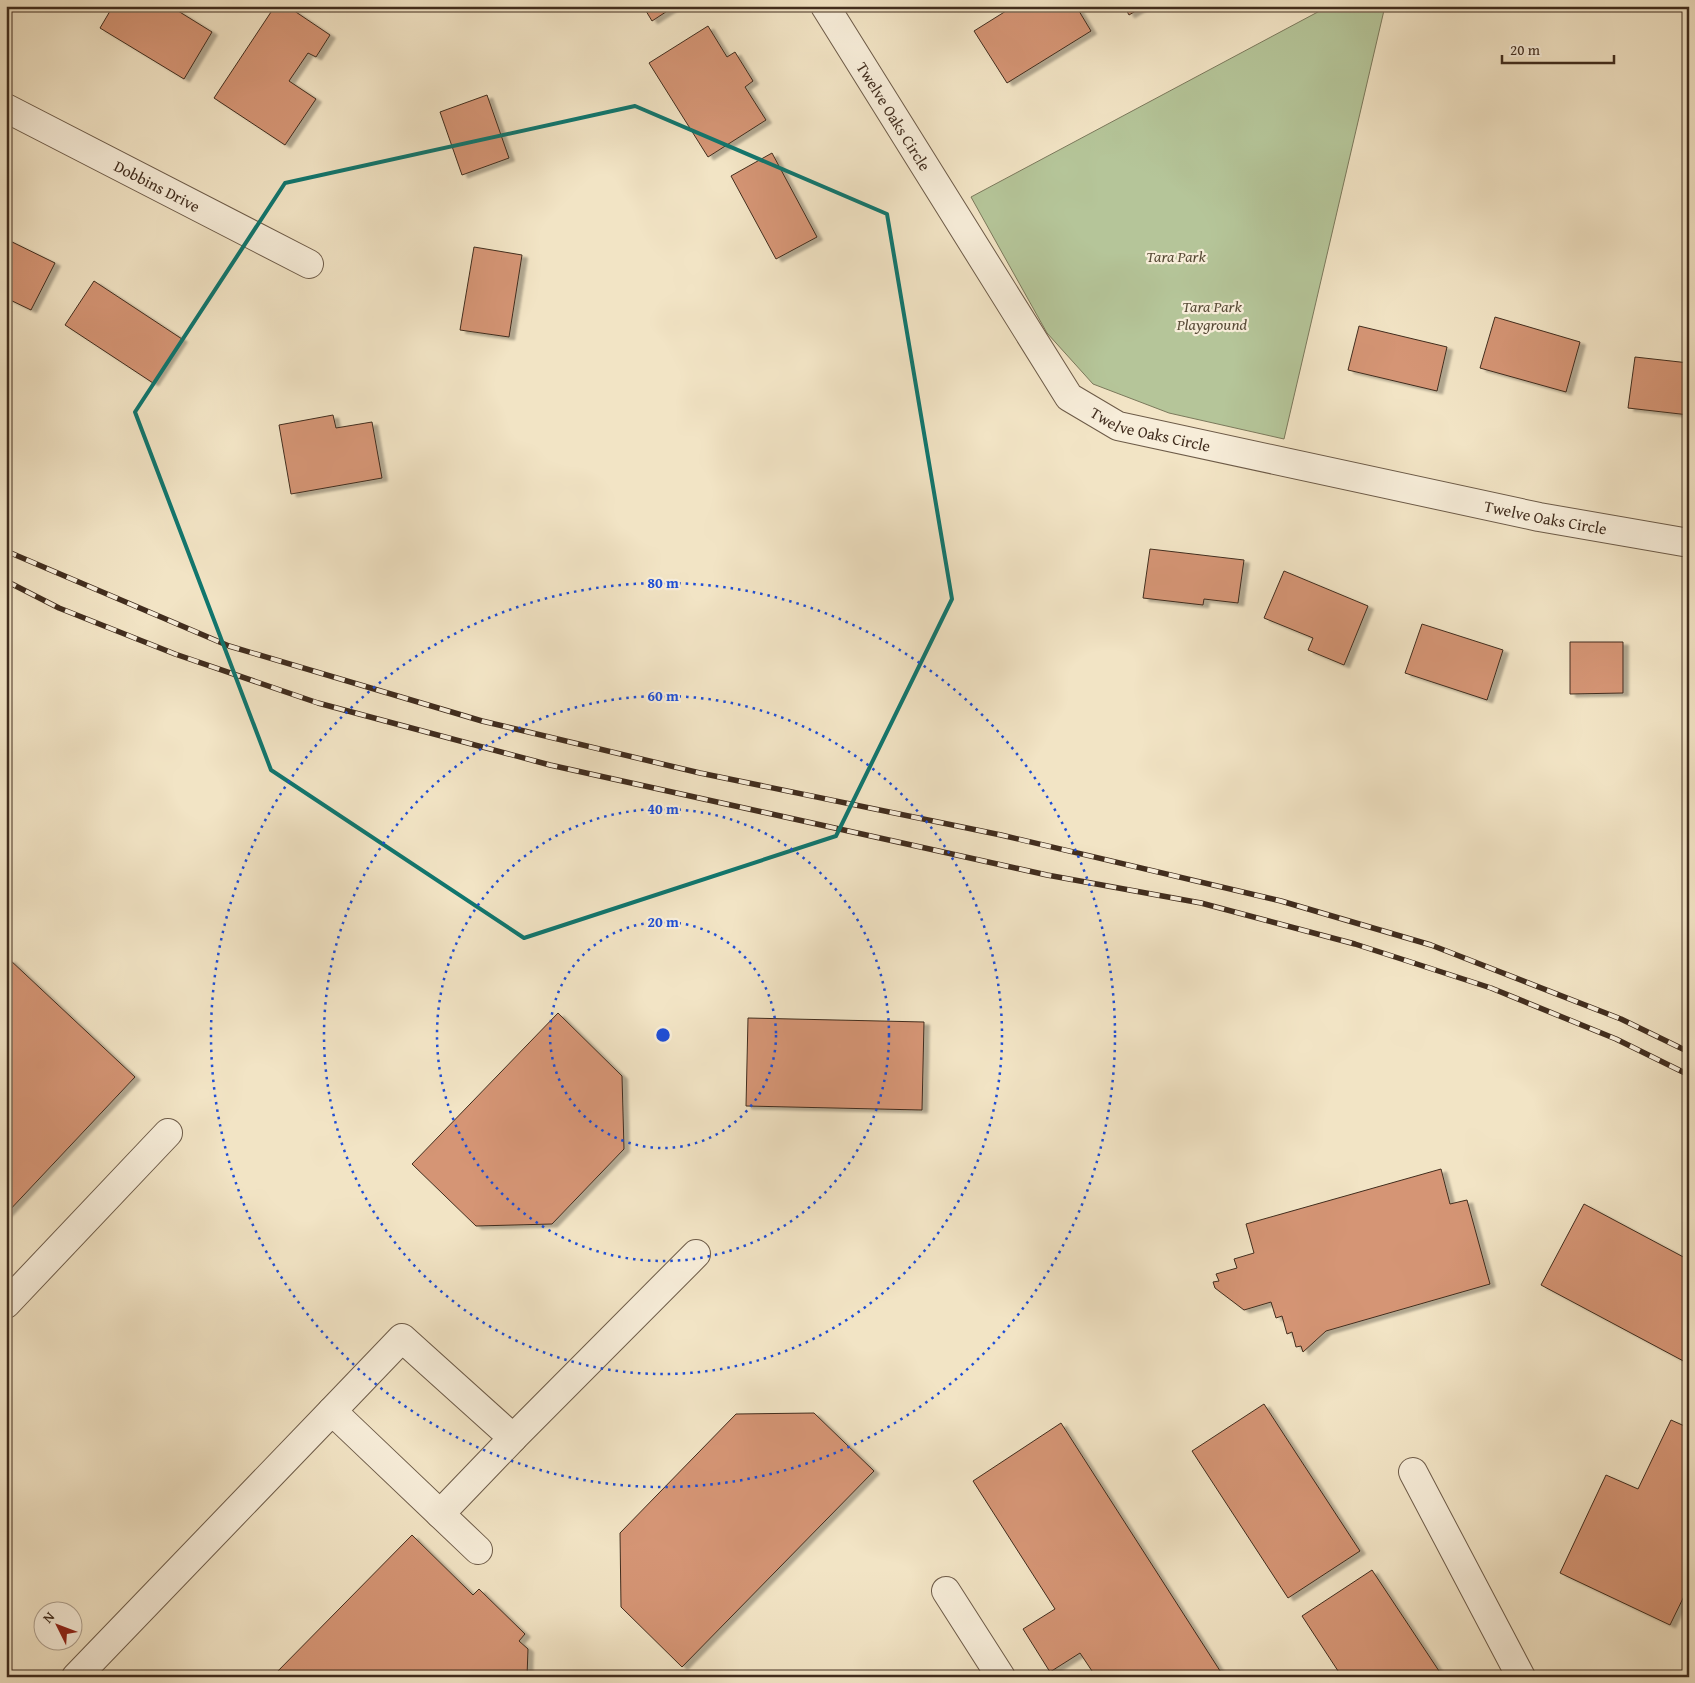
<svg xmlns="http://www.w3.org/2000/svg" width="1695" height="1683" viewBox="0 0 1695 1683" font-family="'Gentium Book Plus',serif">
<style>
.green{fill:#b5c599;stroke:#7b795c}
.building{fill:#d59574;stroke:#412d1e;filter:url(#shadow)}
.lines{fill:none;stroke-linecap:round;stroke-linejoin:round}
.minor-casing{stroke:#6d5b48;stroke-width:30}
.minor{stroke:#f7edd9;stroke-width:28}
.rail-casing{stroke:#412d1e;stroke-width:5.5}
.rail{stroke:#f7edd9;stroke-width:4;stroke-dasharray:11;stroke-linecap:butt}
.marked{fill:none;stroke:#0f766e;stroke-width:4;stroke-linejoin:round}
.ring{fill:none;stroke:#1d4ed8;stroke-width:2.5;stroke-dasharray:2.5 5}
.labels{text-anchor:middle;stroke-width:4.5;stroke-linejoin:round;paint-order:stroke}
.street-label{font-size:16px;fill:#412d1e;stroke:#f7edd9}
.park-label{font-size:16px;font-style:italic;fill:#584b37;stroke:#f7edd9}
.centre{fill:#1d4ed8;stroke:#f7edd9;stroke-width:2.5}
.ring-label{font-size:15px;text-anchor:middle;font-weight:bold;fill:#1d4ed8;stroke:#f7edd9;stroke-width:4.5;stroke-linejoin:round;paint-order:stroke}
</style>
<defs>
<filter id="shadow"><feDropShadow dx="5.5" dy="3" stdDeviation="1" flood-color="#0004"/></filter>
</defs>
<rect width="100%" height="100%" fill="#f2e4c5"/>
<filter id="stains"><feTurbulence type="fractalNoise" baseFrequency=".004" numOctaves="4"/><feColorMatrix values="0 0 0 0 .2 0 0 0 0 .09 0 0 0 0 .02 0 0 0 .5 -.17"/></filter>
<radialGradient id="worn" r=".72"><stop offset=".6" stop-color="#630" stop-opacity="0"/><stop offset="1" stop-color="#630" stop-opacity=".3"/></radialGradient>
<path class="green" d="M1329,6H1385L1284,439L1169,413L1093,384L1047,333L971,197Z"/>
<path class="building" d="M113,6H170L212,32L184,79L100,28Z
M275,6H287L330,35L316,57L308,53L289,81L316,99L285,145L214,98Z
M643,6H675L652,21Z
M1014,6H1076L1091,31L1007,83L974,31Z
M1124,6H1144L1129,15Z
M708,26L727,57L735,52L753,81L745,87L766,120L708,157L649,63Z
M487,95L509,158L462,175L440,112Z
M772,153L817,237L776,259L731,176Z
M6,239L55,263L31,310L6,298Z
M474,247L522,255L509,337L460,330Z
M94,281L182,339L153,383L65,325Z
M1495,317L1580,342L1566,392L1480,368Z
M1359,326L1447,347L1437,391L1348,370Z
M1635,357L1689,363V415L1628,408Z
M333,415L336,428L372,422L382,478L291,494L279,425Z
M1150,549L1244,560L1238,603L1204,599L1203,605L1143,598Z
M1284,571L1368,606L1344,665L1308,650L1313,638L1264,618Z
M1422,624L1503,650L1487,700L1405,673Z
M1570,642H1623V693L1570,694Z
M9,959L135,1077L6,1214V962Z
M558,1013L622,1076L624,1149L552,1224L476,1226L412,1164Z
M748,1018L924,1022L922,1110L746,1106Z
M1441,1169L1450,1204L1467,1200L1490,1284L1326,1331L1303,1352L1301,1346L1296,1347L1292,1332L1287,1334L1282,1316L1276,1318L1271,1302L1244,1310L1215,1288L1213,1282L1219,1281L1216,1274L1237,1268L1234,1259L1254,1253L1246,1224Z
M1584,1204L1689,1260V1364L1541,1285Z
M1264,1404L1360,1551L1288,1598L1192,1451Z
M814,1413L874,1471L682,1667L621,1607L620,1533L736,1414Z
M1671,1420L1689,1428V1586L1670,1625L1560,1573L1606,1475L1638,1489Z
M1061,1423L1224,1677H1096L1080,1653L1050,1672L1023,1629L1055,1609L973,1481Z
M412,1535L473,1595L479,1589L525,1634L519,1641L528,1649L527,1677H272Z
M1372,1570L1443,1677H1342L1302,1616Z"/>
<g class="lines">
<g class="minor-casing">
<g id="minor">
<path id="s1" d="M825,6L1069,397L1118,426L1539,517L1689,543"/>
<path id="s2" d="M6,108L309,264"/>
<path d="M6,1304L168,1133"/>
<path d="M332,1411L402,1338L513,1438L440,1514"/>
<path d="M513,1438L696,1254"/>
<path d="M1413,1472L1521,1677"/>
<path d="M946,1591L1001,1677"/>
<path d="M76,1677L332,1411L478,1550"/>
</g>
</g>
<use href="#minor" class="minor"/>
<g class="rail-casing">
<path id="rail" d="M6,551L229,646L482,721L700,773L1001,835L1281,901L1431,945L1621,1019L1689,1052
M6,581L59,608L175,654L318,703L550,765L1047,875L1201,903L1355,944L1491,988L1616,1039L1689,1075"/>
</g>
<use href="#rail" class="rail"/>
</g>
<path class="marked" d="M635,106L887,214L952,599L836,836L524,938L271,770L135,412L285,183Z"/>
<g class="ring">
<circle cx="663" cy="1035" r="113"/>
<circle cx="663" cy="1035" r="226"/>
<circle cx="663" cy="1035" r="339"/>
<circle cx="663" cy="1035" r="452"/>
</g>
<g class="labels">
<g class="street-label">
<text dy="6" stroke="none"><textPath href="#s1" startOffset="130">Twelve Oaks Circle</textPath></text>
<text dy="6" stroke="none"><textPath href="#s2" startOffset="170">Dobbins Drive</textPath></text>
<text dy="6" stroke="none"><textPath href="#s1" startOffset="550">Twelve Oaks Circle</textPath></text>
<text dy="6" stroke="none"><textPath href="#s1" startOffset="955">Twelve Oaks Circle</textPath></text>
</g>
<g class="park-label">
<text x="1176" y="262">Tara Park</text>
<text x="1212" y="312">Tara Park<tspan x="1212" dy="18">Playground</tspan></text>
</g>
</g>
<circle cx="663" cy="1035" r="8" class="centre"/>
<g class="ring-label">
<text x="663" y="588">80 m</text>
<text x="663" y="701">60 m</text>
<text x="663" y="814">40 m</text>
<text x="663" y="927">20 m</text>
</g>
<rect width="1695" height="1683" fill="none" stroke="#f2e4c5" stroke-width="25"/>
<rect x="8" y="8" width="1680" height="1668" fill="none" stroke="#412d1e" stroke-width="2.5"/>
<rect x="12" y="12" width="1670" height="1658" fill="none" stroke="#412d1e"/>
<g transform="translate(58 1626) rotate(312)"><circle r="24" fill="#f7edd9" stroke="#aea08e"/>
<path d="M0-4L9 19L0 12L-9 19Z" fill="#8f2418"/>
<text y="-8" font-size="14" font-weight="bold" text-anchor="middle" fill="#412d1e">N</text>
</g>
<path d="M1502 55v8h112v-8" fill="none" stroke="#412d1e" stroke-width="2.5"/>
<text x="1510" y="55" font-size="15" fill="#412d1e" stroke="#f7edd9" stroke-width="4" paint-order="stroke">20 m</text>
<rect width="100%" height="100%" filter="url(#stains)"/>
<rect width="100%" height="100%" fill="url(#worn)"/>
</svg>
